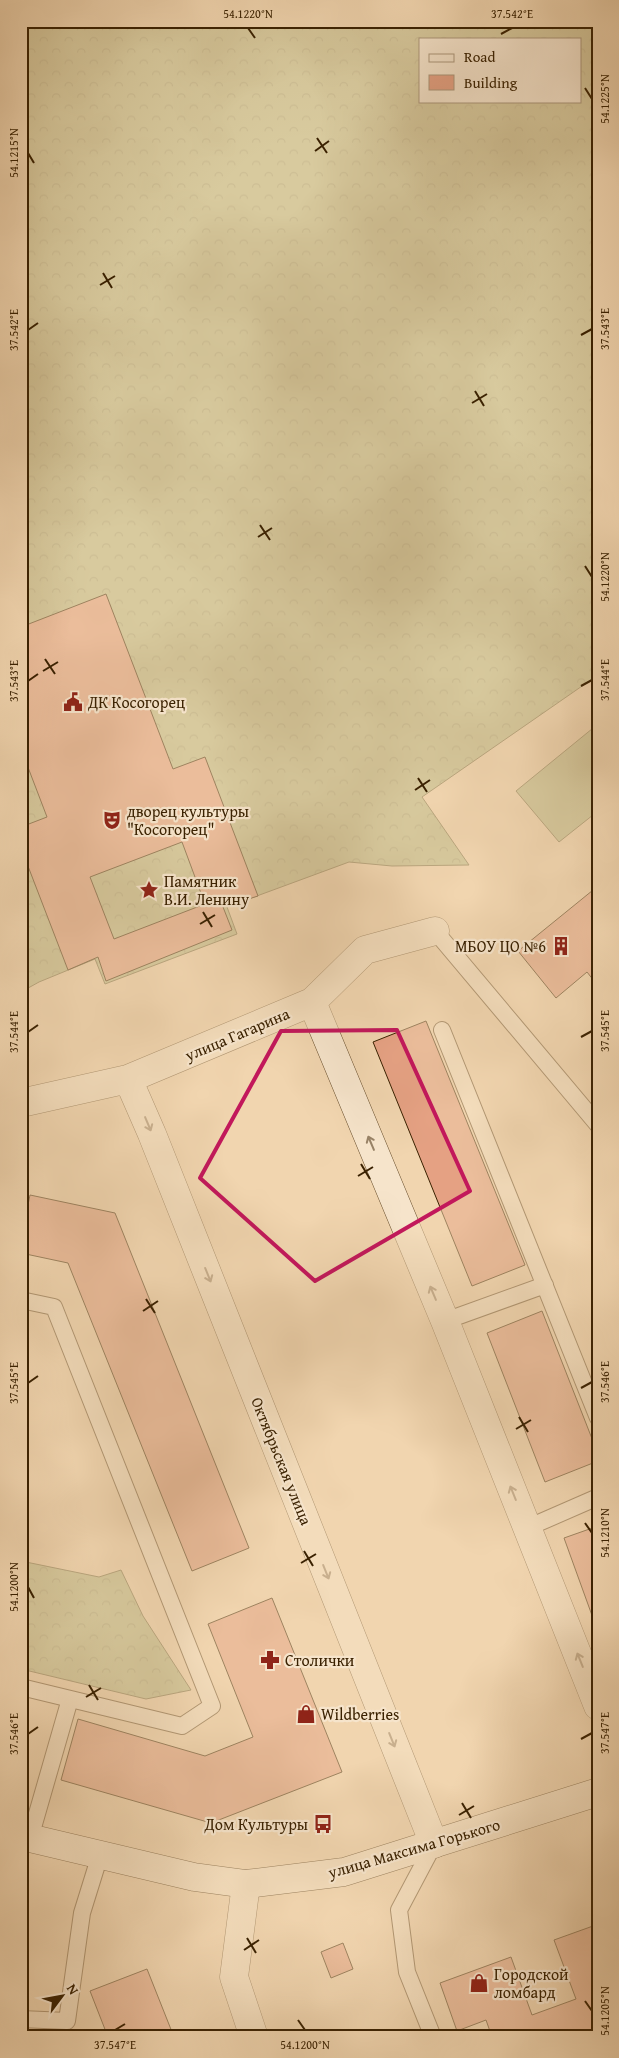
<svg xmlns="http://www.w3.org/2000/svg" width="619" height="2058" viewBox="0 0 619 2058" font-family="'Gentium Book Plus',serif">
<style>
.forest{fill:url(#forest-crowns);stroke:#7a6f46;fill-rule:evenodd}
.garden{fill:#bbbd8a;stroke:#7a6f46}
.building{fill:#e5a183;stroke:#3a2101;fill-rule:evenodd}
.lines{fill:none;stroke-linecap:round;stroke-linejoin:round}
.lane-casing{stroke:#684e2c;stroke-width:18}
.street-casing{stroke:#684e2c;stroke-width:29}
.secondary-casing{stroke:#3a2101;stroke-width:29}
.lane{stroke:#f6e4cb;stroke-width:16}
.street{stroke:#f6e4cb;stroke-width:28}
.secondary{stroke:#f6e4cb;stroke-width:28}
.oneway{stroke:#988266}
.marked{fill:none;stroke:#c2185b;stroke-width:4;stroke-linejoin:round}
.ticks{fill:none;stroke:#3a2101;stroke-width:2}
.labels{text-anchor:middle;stroke-width:4.5;stroke-linejoin:round;paint-order:stroke}
.poi-label{font-size:16px;fill:#3a2101;stroke:#f6e4cb;text-anchor:start}
.street-label{font-size:16px;fill:#3a2101;stroke:#f6e4cb}
.neatline{fill:none;stroke:#3a2101;stroke-width:2}
.ticks-label{font-size:12px;text-anchor:middle;fill:#3a2101}
</style>
<defs>
<pattern id="forest-crowns" width="20" height="18" patternUnits="userSpaceOnUse" patternTransform="scale(1.25)"><rect width="20" height="18" fill="#bbbd8a"/><path d="M2 6a3 3 0 1 1 6 0M12 15a3 3 0 1 1 6 0" fill="none" stroke="#a2a275"/></pattern>
</defs>
<rect width="100%" height="100%" fill="#f1d5af"/>
<filter id="stains"><feTurbulence type="fractalNoise" baseFrequency=".004" numOctaves="4"/><feColorMatrix values="0 0 0 0 .2 0 0 0 0 .09 0 0 0 0 .02 0 0 0 .5 -.17"/></filter>
<radialGradient id="worn" r=".72"><stop offset=".6" stop-color="#630" stop-opacity="0"/><stop offset="1" stop-color="#630" stop-opacity=".3"/></radialGradient>
<path class="forest" d="M21,21H598V675L422,797L469,865L392,866L349,862L227,907L237,934L105,984L95,959L39,982L21,992ZM420,39H580V101H420Z
M21,1561L99,1577L121,1570L143,1616L191,1690L146,1699L21,1669Z"/>
<path class="garden" d="M598,724V811L559,842L516,791Z"/>
<path class="building" d="M106,594L173,769L205,757L258,896L223,907L232,930L106,981L98,957L68,970L21,848V827L47,817L21,749V627ZM182,842L205,904L114,939L90,877Z
M598,886V986L587,972L556,998L518,951Z
M426,1021L525,1265L472,1286L373,1042Z
M30,1195L115,1213L249,1548L192,1571L68,1263L21,1253V1239Z
M542,1311L598,1454V1461L545,1482L487,1333Z
M598,1526V1632L564,1538Z
M272,1598L342,1772L211,1823L61,1780L78,1719L205,1756L253,1737L208,1624Z
M593,1926L598,1940V2037H492L486,2020L457,2031L440,1983L511,1957L532,2015L576,1999L554,1940Z
M343,1943L353,1969L331,1978L321,1952Z
M21,1945L28,1947L21,1971Z
M147,1969L174,2037H108L90,1991Z"/>
<g class="lines">
<g class="lane-casing">
<path id="lane" d="M435,931L598,1125
M442,1030L598,1418
M21,1300L54,1307L212,1706L182,1726L21,1687
M445,1321L545,1285
M527,1528L598,1497
M30,1838L70,1699
M21,2019L67,2021L82,1913L100,1855
M433,2037L407,1972L399,1910L434,1844"/>
</g>
<g class="street-casing">
<path id="street" d="M312,1002L445,1321L598,1706
M128,1079L152,1134L434,1844
M21,1103L128,1079L312,1002L365,950L435,931
M246,1884L234,1977L254,2037"/>
</g>
<g class="secondary-casing">
<path id="secondary" d="M21,1836L194,1877L246,1884L344,1872L598,1792"/>
</g>
<use href="#lane" class="lane"/>
<use href="#street" class="street"/>
<use href="#secondary" class="secondary"/>
</g>
<defs><path id="oneway-shaft" d="M-6 0H5M1.5-3L5.5 0L1.5 3" fill="none" stroke-width="1.6" stroke-linecap="round" stroke-linejoin="round" transform="scale(1.25)"/></defs>
<g class="oneway">
<use href="#oneway-shaft" transform="translate(148 1124) rotate(67)"/>
<use href="#oneway-shaft" transform="translate(371 1143) rotate(-113)"/>
<use href="#oneway-shaft" transform="translate(208 1275) rotate(68)"/>
<use href="#oneway-shaft" transform="translate(433 1293) rotate(-113)"/>
<use href="#oneway-shaft" transform="translate(513 1493) rotate(-112)"/>
<use href="#oneway-shaft" transform="translate(326 1572) rotate(68)"/>
<use href="#oneway-shaft" transform="translate(580 1660) rotate(-112)"/>
<use href="#oneway-shaft" transform="translate(392 1740) rotate(68)"/>
</g>
<path d="M0 0H619V2058H0ZM397,1030L470,1191L315,1281L200,1178L281,1031Z" fill="#f1d5af" fill-opacity=".55" fill-rule="evenodd"/>
<path class="marked" d="M397,1030L470,1191L315,1281L200,1178L281,1031Z"/>
<path class="ticks" d="M248,28L255,38M501,34L512,28M585,88L592,99M317,138L327,153M315,151L329,141M28,153L34,163M103,273L112,288M100,285L115,276M28,330L38,323M581,335L592,329M475,391L484,406M472,403L487,394M260,525L270,540M258,537L272,528M585,566L592,577M45,659L55,674M43,671L58,662M28,681L38,674M581,686L592,680M418,778L427,792M415,790L430,780M203,912L212,927M200,924L215,915M28,1032L38,1025M581,1037L592,1031M361,1164L370,1179M358,1176L373,1167M146,1299L155,1313M143,1311L158,1301M28,1383L38,1376M581,1388L592,1382M519,1417L528,1432M516,1429L531,1420M585,1523L592,1533M304,1551L313,1566M301,1563L316,1554M28,1587L34,1598M89,1685L98,1700M86,1697L101,1688M28,1734L38,1727M581,1739L592,1733M462,1803L471,1818M459,1815L474,1806M247,1938L256,1953M244,1950L259,1940M585,2001L592,2011M298,2020L305,2030M115,2030L125,2024"/>
<defs>
<g id="civic-bare" transform="scale(1.5)"><path d="M-.6-6.5H3V-4.5H.6V-3L4-1V1h2V6H-6V1h2V-1L-.6-3ZM-1.2 2.5V6h2.4V2.5Z" fill="#8f2418" stroke="#f6e4cb" stroke-width="2.5" paint-order="stroke"/></g>
<g id="theatre-bare" transform="scale(1.5)"><path d="M-5-5.5Q0-4 5-5.5V0Q5 5 0 6Q-5 5-5 0ZM-3.3-2.5H-1v1.5H-3.3ZM1-2.5H3.3v1.5H1ZM-2.8 1Q0 5.5 2.8 1Z" fill="#8f2418" stroke="#f6e4cb" stroke-width="2.5" paint-order="stroke"/></g>
<g id="sight-bare" transform="scale(1.5)"><path d="M0-6L1.8-2.2L6-1.7L2.9 1.2L3.7 5.4L0 3.3L-3.7 5.4L-2.9 1.2L-6-1.7L-1.8-2.2Z" fill="#8f2418" stroke="#f6e4cb" stroke-width="2.5" paint-order="stroke"/></g>
<g id="building-bare" transform="scale(1.5)"><path d="M-4-6H4V6H1V3H-1V6H-4ZM-2.5-4.3h1.7v1.8h-1.7ZM.8-4.3h1.7v1.8H.8ZM-2.5-1h1.7V.8h-1.7ZM.8-1h1.7V.8H.8Z" fill="#8f2418" stroke="#f6e4cb" stroke-width="2.5" paint-order="stroke"/></g>
<g id="pharmacy-bare" transform="scale(1.5)"><path d="M-2-6h4v4h4v4h-4v4h-4v-4h-4v-4h4Z" fill="#8f2418" stroke="#f6e4cb" stroke-width="2.5" paint-order="stroke"/></g>
<g id="shop-bare" transform="scale(1.5)"><path d="M-5-2.5h2.3a2.7 3.5 0 0 1 5.4 0H5L5.5 6h-11ZM-1.5-2.5h3a1.5 2.3 0 0 0-3 0Z" fill="#8f2418" stroke="#f6e4cb" stroke-width="2.5" paint-order="stroke"/></g>
<g id="bus-bare" transform="scale(1.5)"><path d="M-5-6H5V4H4V6H2V4H-2V6H-4V4H-5ZM-3.5-4V0h7V-4ZM-3.5 1.2v1.5H-2V1.2ZM2 1.2v1.5H3.5V1.2Z" fill="#8f2418" stroke="#f6e4cb" stroke-width="2.5" paint-order="stroke"/></g>
</defs>
<g fill-rule="evenodd">
<use href="#civic-bare" x="73" y="702"/>
<use href="#theatre-bare" x="112" y="820"/>
<use href="#sight-bare" x="149" y="890"/>
<use href="#building-bare" x="561" y="946"/>
<use href="#pharmacy-bare" x="270" y="1660"/>
<use href="#shop-bare" x="306" y="1714"/>
<use href="#bus-bare" x="323" y="1824"/>
<use href="#shop-bare" x="479" y="1983"/>
</g>
<g class="labels">
<g class="poi-label">
<text x="88" y="708">ДК Косогорец</text>
<text x="127" y="817">дворец культуры<tspan x="127" dy="18">"Косогорец"</tspan></text>
<text x="164" y="887">Памятник<tspan x="164" dy="18">В.И. Ленину</tspan></text>
<text x="546" y="952" text-anchor="end">МБОУ ЦО №6</text>
<text x="285" y="1666">Столички</text>
<text x="321" y="1720">Wildberries</text>
<text x="308" y="1830" text-anchor="end">Дом Культуры</text>
<text x="494" y="1980">Городской<tspan x="494" dy="18">ломбард</tspan></text>
</g>
<g class="street-label">
<text transform="translate(237 1034) rotate(-23)" y="6">улица Гагарина</text>
<text transform="translate(282 1461) rotate(68)" y="6">Октябрьская улица</text>
<text transform="translate(414 1848) rotate(-16)" y="6">улица Максима Горького</text>
</g>
</g>
<rect width="619" height="2058" fill="none" stroke="#f1d5af" stroke-width="55"/>
<rect x="419" y="38" width="162" height="65" fill="#f6e4cb" stroke="#ab967a"/>
<rect x="429" y="54" width="25" height="8" fill="#f6e4cb" stroke="#ab967a"/>
<text x="464" y="62" font-size="15" fill="#3a2101">Road</text>
<rect x="429" y="75" width="25" height="15" fill="#e5a183" stroke="#ab967a"/>
<text x="464" y="88" font-size="15" fill="#3a2101">Building</text>
<g transform="translate(62 1996) rotate(58)" stroke="#f6e4cb" stroke-width="4" paint-order="stroke">
<path d="M0-4L9 19L0 12L-9 19Z" fill="#3a2101"/>
<text y="-8" font-size="14" font-weight="bold" text-anchor="middle" fill="#3a2101">N</text>
</g>
<rect x="28" y="28" width="564" height="2002" class="neatline"/>
<g class="ticks-label">
<text x="248" y="18">54.1220°N</text>
<text x="512" y="18">37.542°E</text>
<text transform="translate(605 99) rotate(-90)" y="4">54.1225°N</text>
<text transform="translate(14 153) rotate(-90)" y="4">54.1215°N</text>
<text transform="translate(605 329) rotate(-90)" y="4">37.543°E</text>
<text transform="translate(14 330) rotate(-90)" y="4">37.542°E</text>
<text transform="translate(605 577) rotate(-90)" y="4">54.1220°N</text>
<text transform="translate(605 680) rotate(-90)" y="4">37.544°E</text>
<text transform="translate(14 681) rotate(-90)" y="4">37.543°E</text>
<text transform="translate(605 1031) rotate(-90)" y="4">37.545°E</text>
<text transform="translate(14 1032) rotate(-90)" y="4">37.544°E</text>
<text transform="translate(605 1382) rotate(-90)" y="4">37.546°E</text>
<text transform="translate(14 1383) rotate(-90)" y="4">37.545°E</text>
<text transform="translate(605 1533) rotate(-90)" y="4">54.1210°N</text>
<text transform="translate(14 1587) rotate(-90)" y="4">54.1200°N</text>
<text transform="translate(605 1733) rotate(-90)" y="4">37.547°E</text>
<text transform="translate(14 1734) rotate(-90)" y="4">37.546°E</text>
<text transform="translate(605 2011) rotate(-90)" y="4">54.1205°N</text>
<text x="115" y="2049">37.547°E</text>
<text x="305" y="2049">54.1200°N</text>
</g>
<rect width="100%" height="100%" filter="url(#stains)"/>
<rect width="100%" height="100%" fill="url(#worn)"/>
</svg>
